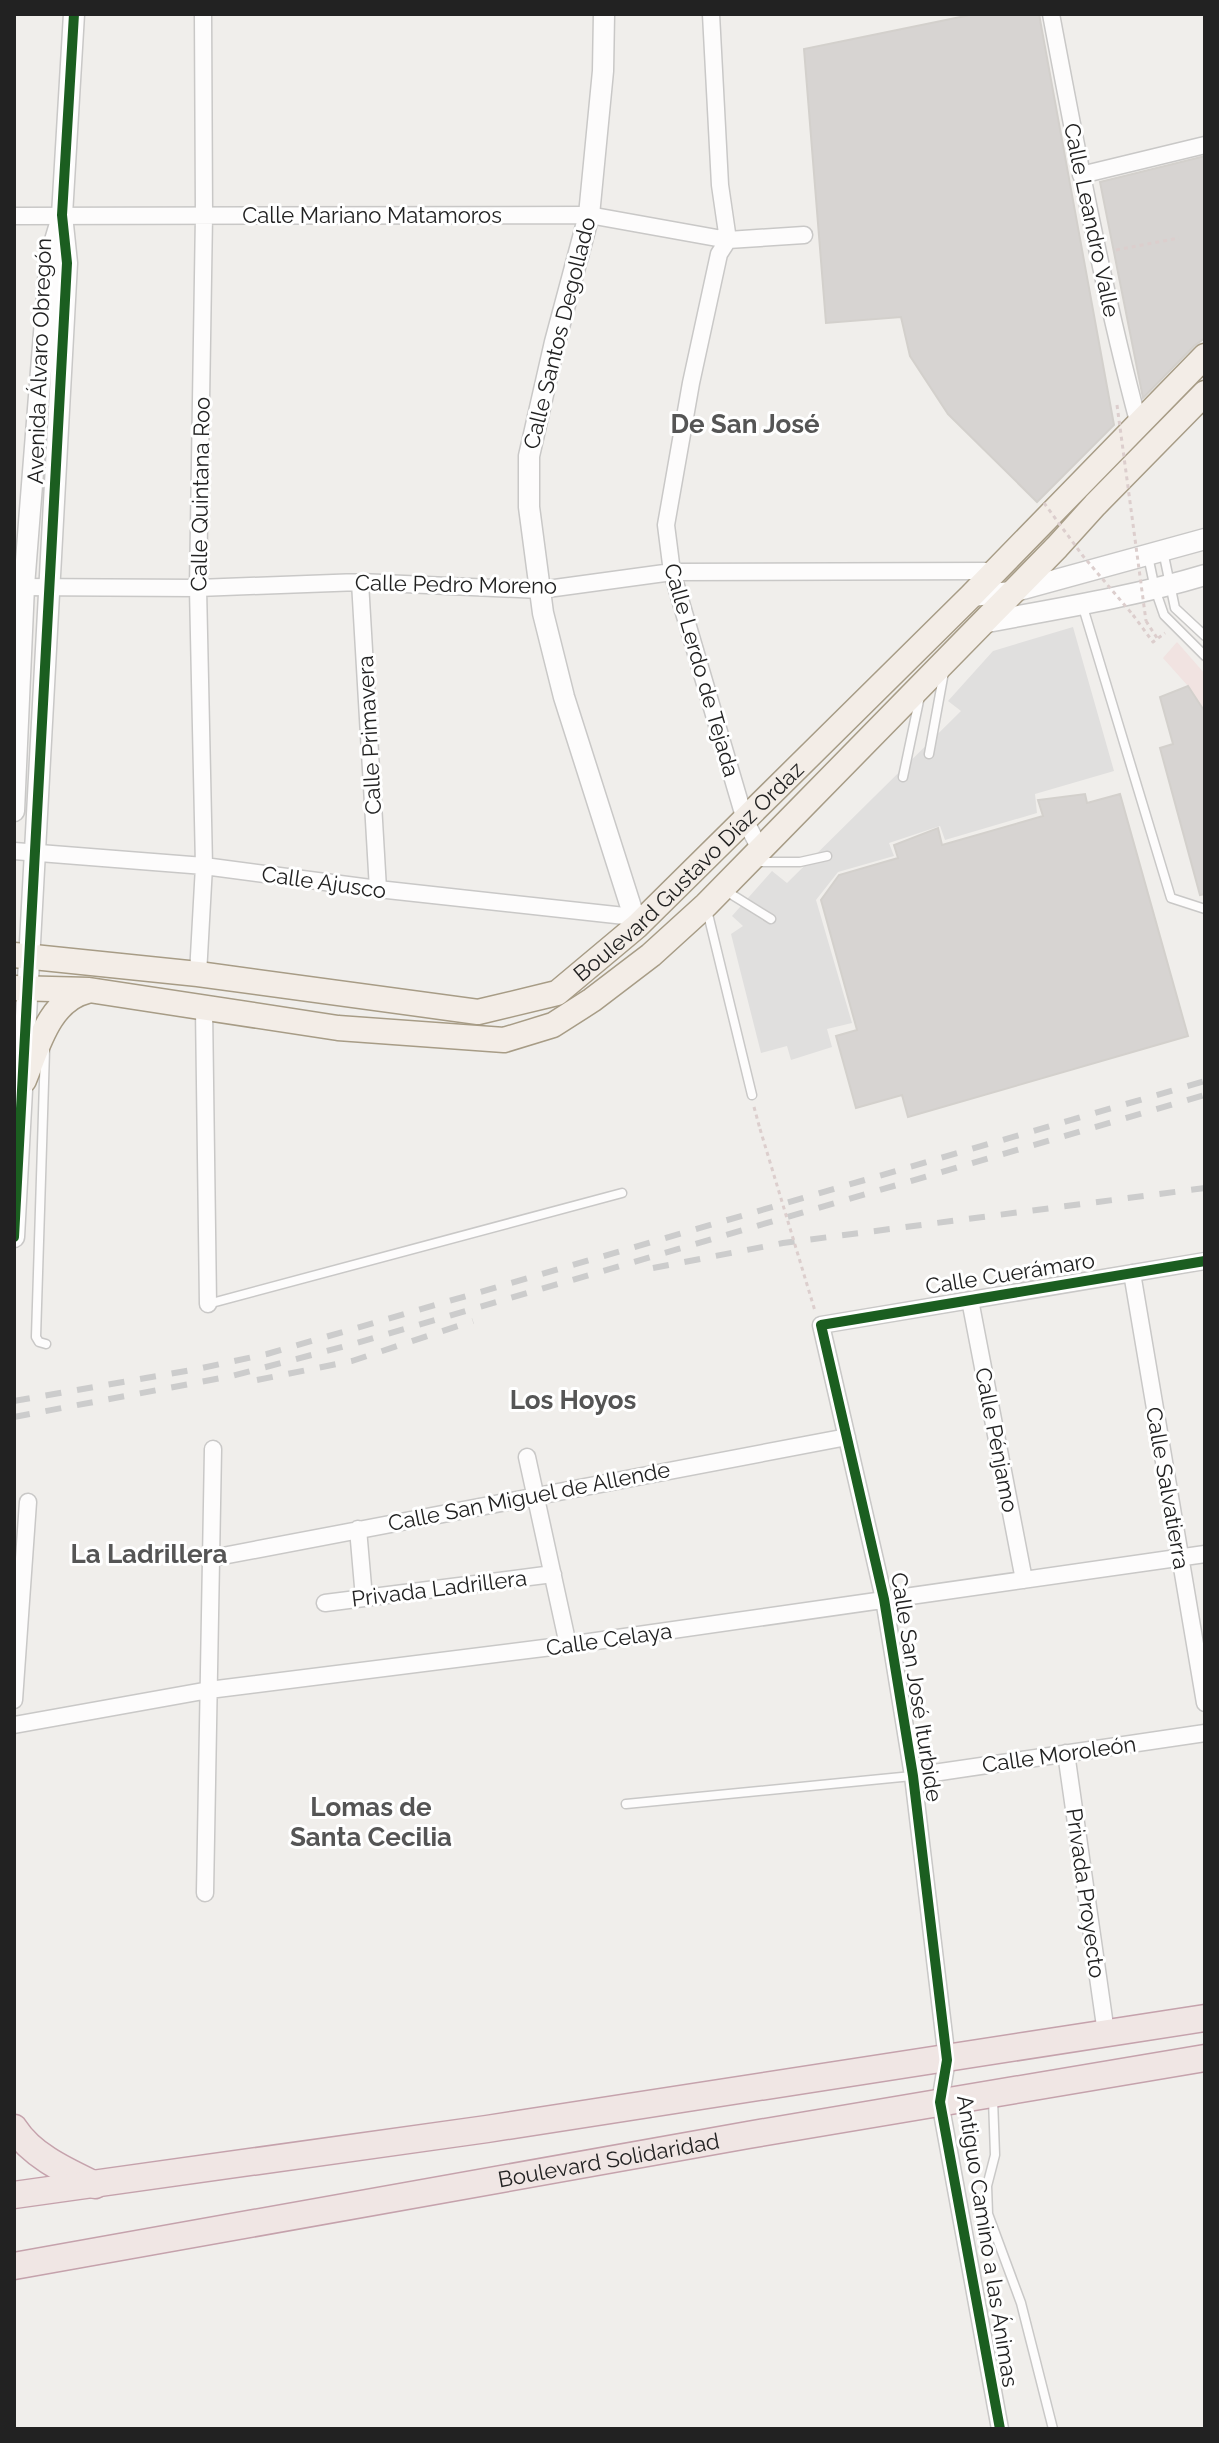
<svg xmlns="http://www.w3.org/2000/svg" width="1219" height="2443" viewBox="0 0 1219 2443" font-family="Raleway,sans-serif">
<style>
.commercial{fill:#f1e3e1}
.parking{fill:#e0dfde}
.building{fill:#d7d4d2;stroke:#d3d0cc;stroke-width:2}
.lines{fill:none;stroke-linecap:round;stroke-linejoin:round}
.service-casing{stroke:#c9c8c7;stroke-width:11}
.minor-casing{stroke:#c9c8c7;stroke-width:19}
.tertiary-casing{stroke:#c9c8c7;stroke-width:23}
.primary-casing{stroke:#a79c86;stroke-width:27}
.trunk-casing{stroke:#c5a2ac;stroke-width:29}
.path{stroke:#dccecd;stroke-width:3;stroke-dasharray:4 4;stroke-linecap:butt}
.service{stroke:#fdfcfc;stroke-width:8}
.minor{stroke:#fdfcfc;stroke-width:16}
.tertiary{stroke:#fdfcfc;stroke-width:20}
.primary{stroke:#f3ede7;stroke-width:24}
.trunk{stroke:#f0e6e4;stroke-width:26}
.rail{stroke:#ccc;stroke-width:6;stroke-dasharray:16 16;stroke-linecap:butt}
.path-bridge{stroke:#dccecd;stroke-width:3;stroke-dasharray:4 4;stroke-linecap:butt}
.cycleway-casing{stroke:#fff;stroke-width:15}
.cycleway{stroke:#1b5e20;stroke-width:10}
.labels{text-anchor:middle;stroke-width:6;stroke-linejoin:round;paint-order:stroke}
.street-label{font-size:22px;fill:#222;stroke:#fff}
.quarter-label{font-size:26px;font-weight:bold;fill:#555;stroke:#fff}
</style>
<rect width="100%" height="100%" fill="#f0eeeb"/>
<path class="commercial" d="M1177,642L1205,674V712L1188,686L1163,658Z"/>
<path class="parking" d="M1073,627L1114,771L1035,794L1037,813L945,840L940,826L889,843L894,856L838,872L816,900L852,1023L827,1029L832,1047L791,1060L787,1046L761,1053L731,934L743,926L732,916L772,871L787,883L961,711L948,701L993,651Z"/>
<path class="building" d="M975,14H1039L1114,425L1037,502L948,414L910,356L901,317L826,323L804,49Z
M1205,156V338L1194,346L1143,398L1100,182Z
M1188,686L1205,712V894L1200,895L1160,748L1173,744L1160,697Z
M1085,794L1087,803L1120,794L1188,1036L908,1117L902,1095L856,1108L836,1036L857,1030L821,900L839,875L898,858L894,845L938,828L942,845L1043,816L1038,800Z"/>
<g class="lines">
<g class="service-casing">
<path id="service" d="M1163,551L1175,608L1205,636
M1148,556L1155,589L1164,615L1205,656
M1082,604L1171,898L1205,909
M929,754L944,672
M903,777L920,696
M757,862H800L827,856
M726,891L771,919
M707,910L752,1095
M45,1050L36,1337L39,1342L46,1344
M208,1304L622,1193
M626,1804L912,1776
M993,2099L995,2155L987,2186L988,2214L1021,2303L1053,2429"/>
</g>
<g class="minor-casing">
<path id="minor" d="M711,14L720,185L728,240L719,254L691,383L666,525L672,572L745,820L760,849
M1051,14C1077,152 1103,290 1139,425
M1081,175L1205,145
M14,216L589,215L728,240L804,235
M360,582L378,889
M14,587L198,588L360,582L540,590L672,572L993,571
M14,851L204,866L378,889L634,917
M198,974L204,866L198,588L204,215L203,14
M204,1009L208,1304
M1132,1273L1205,1703
M970,1300L1024,1580
M527,1457L568,1645
M358,1529L364,1598
M212,1558L847,1437
M325,1603L553,1574
M14,1700L28,1502
M14,1725L209,1690L568,1645L1205,1554
M1066,1753L1106,2033
M913,1776L1205,1733
M205,1893L213,1449
M1000,2429L940,2102L947,2060L913,1776L884,1599L821,1325L1205,1261"/>
</g>
<g class="tertiary-casing">
<path id="tertiary" d="M604,14L603,71L589,215L555,342L529,456V507L543,613L564,697L637,926
M971,596L1012,592L1205,539
M981,623C1056,609 1132,597 1205,575
M14,811L24,586L50,257L59,227
M14,1237L67,263L62,215L74,14"/>
</g>
<g class="primary-casing">
<g id="primary">
<path id="s1" d="M14,955L198,974L478,1012L557,993L637,926L971,596L1205,356"/>
<path d="M14,988L89,990L338,1028L504,1040L553,1025L592,1000L651,955L706,905L1057,547L1095,505L1205,393"/>
<path d="M24,1080C37,1049 49,1000 87,991"/>
</g>
</g>
<g class="trunk-casing">
<g id="trunk">
<path d="M14,2128C32,2156 66,2171 95,2185"/>
<path d="M14,2195L487,2129L1205,2018"/>
<path id="s2" d="M14,2266L748,2135L1205,2058"/>
</g>
</g>
<path class="path" d="M1116,250L1179,238
M1133,615L1153,642L1165,633
M1146,621L1157,638
M754,1107L760,1129"/>
<use href="#service" class="service"/>
<use href="#minor" class="minor"/>
<use href="#tertiary" class="tertiary"/>
<use href="#primary" class="primary"/>
<use href="#trunk" class="trunk"/>
<path class="rail" d="M653,1268L783,1243L1205,1188
M257,1380L352,1361L473,1321
M14,1401L197,1369L267,1354L1205,1081
M14,1417L232,1376L353,1344L1205,1095"/>
<path class="path-bridge" d="M1117,405L1146,621
M1044,503L1083,556L1133,615
M760,1129L815,1311"/>
<g class="cycleway-casing">
<path id="cycleway" d="M14,1237L67,263L62,215L74,14
M1000,2429L940,2102L947,2060L913,1776L884,1599L821,1325L1205,1261"/>
</g>
<use href="#cycleway" class="cycleway"/>
</g>
<g class="labels">
<g class="street-label">
<text x="372" y="223">Calle Mariano Matamoros</text>
<text transform="translate(1092 220) rotate(78)" y="8">Calle Leandro Valle</text>
<text transform="translate(559 333) rotate(-76)" y="8">Calle Santos Degollado</text>
<text transform="translate(39 361) rotate(-88)" y="8">Avenida Álvaro Obregón</text>
<text transform="translate(200 494) rotate(-89)" y="8">Calle Quintana Roo</text>
<text transform="translate(456 584) rotate(1)" y="8">Calle Pedro Moreno</text>
<text transform="translate(702 670) rotate(74)" y="8">Calle Lerdo de Tejada</text>
<text transform="translate(369 735) rotate(-93)" y="8">Calle Primavera</text>
<text dy="8" stroke="none"><textPath href="#s1" startOffset="728">Boulevard Gustavo Díaz Ordaz</textPath></text>
<text transform="translate(324 882) rotate(8)" y="8">Calle Ajusco</text>
<text transform="translate(1010 1273) rotate(-9)" y="8">Calle Cuerámaro</text>
<text transform="translate(997 1440) rotate(79)" y="8">Calle Pénjamo</text>
<text transform="translate(1168 1488) rotate(80)" y="8">Calle Salvatierra</text>
<text transform="translate(529 1496) rotate(-11)" y="8">Calle San Miguel de Allende</text>
<text transform="translate(439 1588) rotate(-7)" y="8">Privada Ladrillera</text>
<text transform="translate(609 1639) rotate(-8)" y="8">Calle Celaya</text>
<text transform="translate(917 1687) rotate(81)" y="8">Calle San José Iturbide</text>
<text transform="translate(1059 1754) rotate(-8)" y="8">Calle Moroleón</text>
<text transform="translate(1086 1893) rotate(82)" y="8">Privada Proyecto</text>
<text dy="8" stroke="none"><textPath href="#s2" startOffset="604">Boulevard Solidaridad</textPath></text>
<text transform="translate(988 2241) rotate(81)" y="8">Antiguo Camino a las Ánimas</text>
</g>
<g class="quarter-label">
<text x="745" y="433">De San José</text>
<text x="573" y="1409">Los Hoyos</text>
<text x="149" y="1563">La Ladrillera</text>
<text x="371" y="1816">Lomas de<tspan x="371" dy="30">Santa Cecilia</tspan></text>
</g>
</g>
<rect width="1219" height="2443" fill="none" stroke="#222222" stroke-width="32"/>
</svg>
